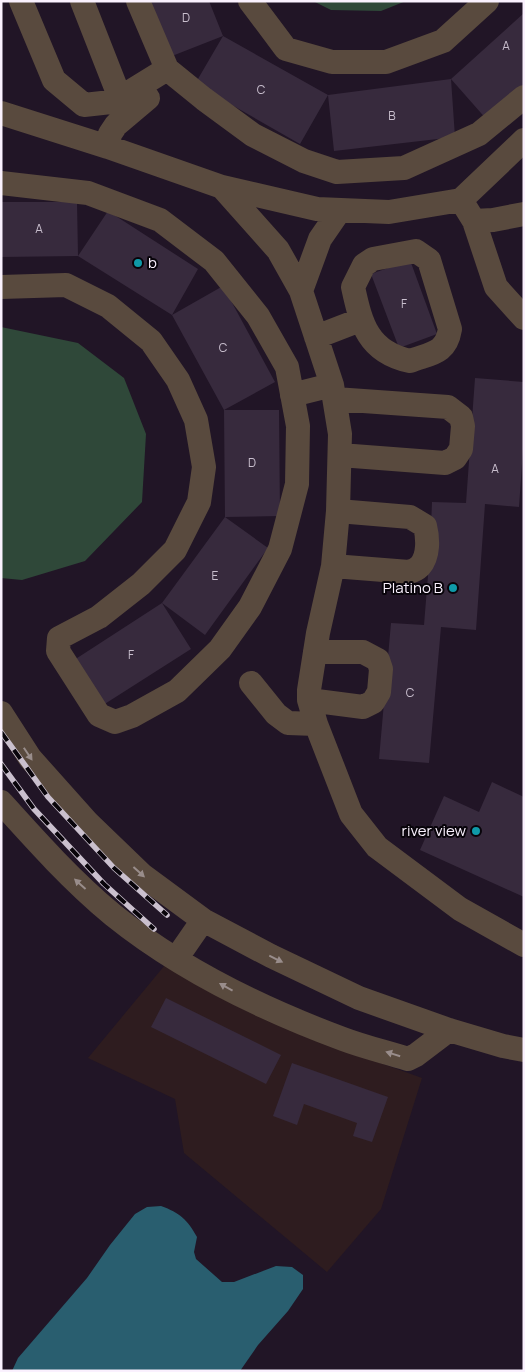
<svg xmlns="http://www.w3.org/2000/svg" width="525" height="1372" viewBox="0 0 525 1372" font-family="Manrope,sans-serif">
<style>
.commercial{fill:#2e1c1f}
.green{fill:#2f4839}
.water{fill:#295e6f}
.building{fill:#372a3d}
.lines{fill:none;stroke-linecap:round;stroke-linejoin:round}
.street{stroke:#594a3e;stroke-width:24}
.rail-casing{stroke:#cac0ce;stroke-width:5.5}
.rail{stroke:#08040a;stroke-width:4;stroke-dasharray:11;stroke-linecap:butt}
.oneway{fill:#998d8b}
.culture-dot{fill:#0f9aa8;stroke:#08040a;stroke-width:2}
.labels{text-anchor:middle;stroke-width:4;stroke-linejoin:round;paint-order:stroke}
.number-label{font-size:12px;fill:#c9bfce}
.poi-label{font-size:15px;fill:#faf1fe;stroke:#08040a;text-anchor:end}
</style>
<rect width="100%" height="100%" fill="#211526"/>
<path class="commercial" d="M165,965L344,1050L422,1078L381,1209L327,1272L184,1153L175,1099L88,1058Z"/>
<path class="green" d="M313,1H406L381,11L331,10Z
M1,327L78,343L124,378L146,434L142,502L85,561L22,580L1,578Z"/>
<path class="water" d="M161,1206C180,1213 187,1219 197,1237L194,1252L196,1259L222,1282H234L276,1266L292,1267L303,1275V1289L288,1311L258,1345L240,1371H12L18,1358L87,1278L110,1245L135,1214L147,1207Z"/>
<path class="building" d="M150,1H209L223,36L172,56Z
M524,13V89L488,121L451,79Z
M223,36L328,95L300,144L195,84Z
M451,79L455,137L334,151L328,95Z
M1,202H77L78,256L1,257Z
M108,211L198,269L172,315L78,256Z
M410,260L437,334L399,348L371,274Z
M223,286L275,382L224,410H279L280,516L225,517L224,410L172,315Z
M475,378L524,382V435L519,507L485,504L476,630L441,627L429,763L379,759L391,623L424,625L430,551L432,502L466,503Z
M225,517L268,548L205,635L162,603Z
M162,603L191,649L100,707L71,662Z
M492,782L524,797V897L420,850L444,796L479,812Z
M166,998L281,1055L266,1084L151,1027Z
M292,1063L388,1097L372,1142L353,1136L357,1123L304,1104L297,1125L273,1116Z"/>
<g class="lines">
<path class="street" d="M21,1L54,80L84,105L111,102L120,98L82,1
M138,1L167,69L204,99L253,135L304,161L337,172L404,168L479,134L524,97
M250,1L286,49L332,62H386L443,41L487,1
M120,98L167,69
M1,113L108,147L222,187L317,209L389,212L461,200L524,140
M108,147L110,134L116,125L148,98
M1,183L88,193L160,220L214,261L258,316L287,367L298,426L297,484L280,549L250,607L220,649L177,691L132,716L115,722L99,715L58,651L59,638L99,617L141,584L175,550L199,502L204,467L196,420L178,380L151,341L108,306L66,285L1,287
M222,187L278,250L301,291L332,385L340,434L338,511L333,566L318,633L309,690V700L316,724L351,814L377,847L460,909L524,945
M461,200L474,221L496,287L524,318
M474,221L493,220L524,214
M416,251L429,260L450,329C446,354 431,353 410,361C368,352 361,324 353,287L364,265L373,259Z
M301,291L320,239L340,210
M316,337L360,320
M292,395L332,385
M335,399L448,407L461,417L463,426L461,449L455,458L445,463L340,455
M333,566L409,572C413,571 417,569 420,566C429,556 428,538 425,526L410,517L338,511
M251,683L276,714L288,723L316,724
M309,700L363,707L373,702L379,692L381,669L378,660L363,652H315
M1,713L30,758L88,823L142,875L203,920L271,956L359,998L449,1030L503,1046L524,1050
M1,802C37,842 72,881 113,915C180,969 262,1009 343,1039C364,1047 386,1052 408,1059L416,1055L449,1030
M176,959L203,920"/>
<g class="rail-casing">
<path id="rail" d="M1,732L48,797L114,868L167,915
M1,764L34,809L104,884L154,929"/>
</g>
<use href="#rail" class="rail"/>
</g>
<defs><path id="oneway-solid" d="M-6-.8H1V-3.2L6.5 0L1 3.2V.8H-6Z" transform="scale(1.25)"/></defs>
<g class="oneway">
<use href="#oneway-solid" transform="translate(28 754) rotate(56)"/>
<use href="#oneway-solid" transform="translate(139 872) rotate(42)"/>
<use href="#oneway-solid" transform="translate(80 884) rotate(-138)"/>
<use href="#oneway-solid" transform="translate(276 959) rotate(26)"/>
<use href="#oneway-solid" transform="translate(226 987) rotate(-151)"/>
<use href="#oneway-solid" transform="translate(393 1054) rotate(-163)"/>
</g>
<g class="culture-dot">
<circle cx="138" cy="263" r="5"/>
<circle cx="453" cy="588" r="5"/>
<circle cx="476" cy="831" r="5"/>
</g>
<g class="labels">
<g class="number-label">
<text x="186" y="22">D</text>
<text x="506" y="50">A</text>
<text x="261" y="94">C</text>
<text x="392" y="120">B</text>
<text x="39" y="233">A</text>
<text x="404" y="308">F</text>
<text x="223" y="352">C</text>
<text x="252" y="467">D</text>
<text x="495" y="473">A</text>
<text x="215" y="580">E</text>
<text x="131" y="659">F</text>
<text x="410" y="697">C</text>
</g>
<g class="poi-label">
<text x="148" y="268" text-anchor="start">b</text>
<text x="443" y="593">Platino B</text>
<text x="466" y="836">river view</text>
</g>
</g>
<rect width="525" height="1372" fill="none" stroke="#faf1fe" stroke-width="5"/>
</svg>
